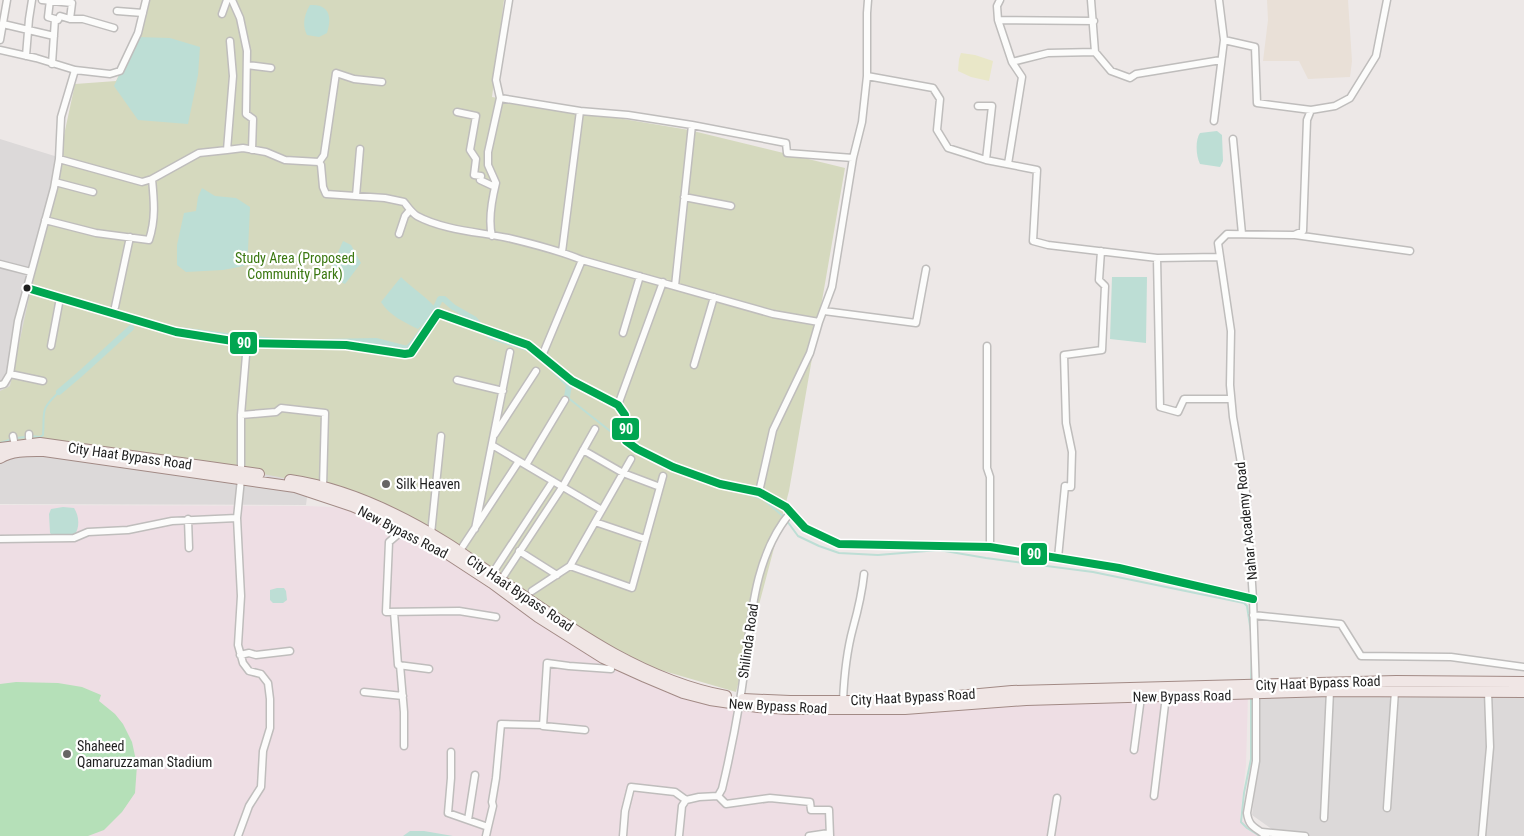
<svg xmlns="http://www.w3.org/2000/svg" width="1524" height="836" viewBox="0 0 1524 836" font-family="'Roboto Condensed',sans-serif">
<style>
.residential{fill:#dcd9d9}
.commercial{fill:#eedee4}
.built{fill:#e9e0d7}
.grass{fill:#e9e7c8}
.forest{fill:#d5d9be}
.pitch{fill:#b5e0b8}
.water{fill:#bdded5}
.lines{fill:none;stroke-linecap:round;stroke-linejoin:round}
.stream{stroke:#bdded5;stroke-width:2}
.canal{stroke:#bdded5;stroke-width:6}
.street-casing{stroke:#bfbdbc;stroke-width:9}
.primary-casing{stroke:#a28a85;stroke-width:12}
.street{stroke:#fcfcfb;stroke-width:6}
.primary{stroke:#f0e6e5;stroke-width:10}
.bus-1-casing{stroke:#fff;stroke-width:11}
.bus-1{stroke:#00a651;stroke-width:8}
.bus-dot{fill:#1f1f1f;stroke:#fff;stroke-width:2}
.poi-dot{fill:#676565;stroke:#fff;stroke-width:2}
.labels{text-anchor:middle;stroke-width:4.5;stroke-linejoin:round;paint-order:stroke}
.park-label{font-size:14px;fill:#3b7811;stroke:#fff}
.street-label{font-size:14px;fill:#1f1f1f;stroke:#fff}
.poi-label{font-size:14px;fill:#1f1f1f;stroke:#fff;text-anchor:start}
.line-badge{stroke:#fff;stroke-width:2}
.badge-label{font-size:14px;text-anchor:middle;font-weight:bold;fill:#fff}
</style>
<rect width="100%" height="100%" fill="#ede8e7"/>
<path class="residential" d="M0,139L340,245L306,505L0,504Z
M1524,691V836H1272L1273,830L1252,815L1258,763V692Z"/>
<path class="commercial" d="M0,505L306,506L355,508L416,540L628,674L729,707L760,713L902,711L1248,694L1246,765L1240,818L1261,836H0Z"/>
<path class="built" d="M1267,0H1348L1352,61L1350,77L1308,79L1299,61H1263L1268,20Z"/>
<path class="grass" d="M961,53L975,55L993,61L989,81L971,77L958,71L959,59Z"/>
<path class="forest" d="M148,0H504L492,97L689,130L845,168L789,491L736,692L633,662L442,540L331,487L201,462L0,447V391L10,386L75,84L116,81L145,22Z"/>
<path class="pitch" d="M16,682L58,683L82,687L101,695L99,701L115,714L123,724L132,742L137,765L135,793L122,812L104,830L88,836H0V684Z"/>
<path class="water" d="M310,5C330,4 332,17 327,33L319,37L307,35C302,25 304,15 310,5Z
M137,37L170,38L200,47L198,75L188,124L138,120L114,86Z
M1217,131L1222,135L1223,161L1220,167L1200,164C1196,156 1195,140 1200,133Z
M202,188L215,196L236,198L250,207L248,250L244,266L223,270L186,272L177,265V245L184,213L196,211L198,197Z
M343,241L351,245L361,263L345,284L328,276Z
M401,277C411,287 424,295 434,306L430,316L418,329C404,322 390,316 381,302Z
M1112,277H1147L1146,343L1110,339Z
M63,507L74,508C79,515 80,527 75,534L54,537L50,533L49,514L51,509Z
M277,588H284L286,591L287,600L283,603H273L270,600V590Z
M410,831H424L453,836H403Z"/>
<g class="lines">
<path class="stream" d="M567,397L624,442
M31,436L40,437L43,435C45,410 39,411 59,392
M16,438L26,437
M0,443L12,439
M629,447L635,452L644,456
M657,463L675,472L701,480
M727,488L763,499L784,517
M787,521L798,536L819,546L839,553L878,555L939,550L986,558L1093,572L1244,603L1247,606L1251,632
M1251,682L1252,651
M1251,696V759L1244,793L1241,822L1247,828L1260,836"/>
<path class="canal" d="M179,330L242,338
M490,336L527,348
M248,338L273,341
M323,342L376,341L407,349C417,341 435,311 440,299H444L453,307L474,319L483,329
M552,368L569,385L567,397
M59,392L79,375L131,328"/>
<g class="street-casing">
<path id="street" d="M42,0L72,3L70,19H83L114,28
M50,0L48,17L55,19L52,64
M232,0L240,18L247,51L246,114L253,119L252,150
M1000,0L997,6L998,20L1012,62L1022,77L1008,164
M1219,0L1224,40L1255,47L1257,103L1311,110
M117,11L143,13
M222,14L227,0
M55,19L58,20L60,16L70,19
M998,20L1094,21
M3,24L54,36
M0,40L7,0
M0,50L36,58L75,70
M1095,52L1111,71L1130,78L1136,74L1221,60
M26,56L29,19L32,0
M1012,62L1048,53L1095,52L1091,0
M247,65L271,68
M867,76L933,88L940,99L937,130L948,148L986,160L1037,170L1033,241L1048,245L1157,258L1219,257
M500,98L580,111
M978,106H992L986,160
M457,112L476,116L470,150L476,159L474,175L481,176L480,180L495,187
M1214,121L1224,40
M692,125L786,143L787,153L853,158
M1233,139L1242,234
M227,150L233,76L230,41
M59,159L142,182L152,179L199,153L227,150L243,148L266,152L285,160L319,162L321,165L323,187L326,194L385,198L404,202C408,207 411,212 417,216C443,230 479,232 508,238C533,244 558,250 582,260L773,314L819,322
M319,162L324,155L336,73L354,79L382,82
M55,182L93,192
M356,196L360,149
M684,197L731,206
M45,220L96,233L149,240C156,219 154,200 152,179
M399,234L405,216L410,210
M1295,235L1410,251
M492,236C488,220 492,199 496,183L488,165V152L500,98L496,80L509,0
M562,252L580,111L628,115L692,125L675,286
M1157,258L1160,407L1178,412L1184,399H1231
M0,264L31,272
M27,288L176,332L245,343L346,345L405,354L411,353L438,313L528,345L572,381L618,405L625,415L626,441L637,449L673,467L720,484L759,492L786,507L805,528L839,544L990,547L1119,568L1253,599
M115,307L130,237
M824,311L916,323L926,269
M623,333L640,276
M51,346L60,298
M987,346V468L990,477V547
M542,356L582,260
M694,365L714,297
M10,374L43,381
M457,380L503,391
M0,385L4,384L10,374L18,321L54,188L59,159L61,117L75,70L110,74L120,71L138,33L146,0
M618,405L663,282
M241,415L276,412L281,408L325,413L323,487
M29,434V438
M495,434L536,371
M13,436L14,441
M492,445L602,510
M583,450L623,473L660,487
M526,465L565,400
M759,492L773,430L810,353L819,322L832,287L853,158L862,122L867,76V13L868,0
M188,519L189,548
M595,522L645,539
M475,529L510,352
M403,530L389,542L386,612L459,611L496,617
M431,534L441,436
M0,539L74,538L88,532L128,530L172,521L237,518
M463,546L519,461
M519,551L557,575
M1058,558L1065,486L1071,487L1072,452L1066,423L1064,355L1102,350L1105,286L1099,280L1101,251
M570,566L632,588L663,476
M492,574L553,481
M501,580L563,486L595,429
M532,591L570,566L631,459
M394,612L398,665L429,669
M1253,615L1341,624L1361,656L1451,657L1524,667
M240,655L249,653L256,655L290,651
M400,665L404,712V746
M364,692L403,696
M843,701C844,678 847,650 853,628C858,610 862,593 864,574
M585,730L543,726L547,663L569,666L611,669
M1134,750L1141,697
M451,752V778L448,813L468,820L475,775
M718,796L726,804L770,798L810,802L811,810H829L830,836
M1154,796L1166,696
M1387,808L1395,691
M1324,818L1330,691
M468,820L488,827L493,806L492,802L496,778L501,724L543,725
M1262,832L1305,836
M238,836L249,806L261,787L263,751L270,728V699L268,683L261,674L249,671L243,663L238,645L241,596L237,518L241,479V415L247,343
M486,836L488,827
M623,836L625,811L631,787L675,792L686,800
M679,836L682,806L686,800L699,797L718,796L722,789C729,760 735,730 740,700C751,638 748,562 791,512
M809,836L829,833
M1051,836L1057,798
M1266,836C1256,827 1249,828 1247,813L1256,761V694L1253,599L1246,492L1233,417L1230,385L1231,331L1218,243L1227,234L1294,235L1303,231L1307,120L1311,110L1335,106L1350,98L1376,56L1387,0
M1482,836L1490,747L1488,692"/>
</g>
<g class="primary-casing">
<path id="primary" d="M0,448L40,443L259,474
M0,458C13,450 29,451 44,451L295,487L352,506L391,523L440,549L492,583L538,617L603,658L645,677L683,693L710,700L758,707L789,709H905L1026,700L1330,691L1524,692
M290,480C345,488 398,513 445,542C460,551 474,562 489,572C562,622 636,679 726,696
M743,699L790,701H904L1012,691L1396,681L1524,682"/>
</g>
<use href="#street" class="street"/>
<use href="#primary" class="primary"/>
<g class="bus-1-casing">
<path id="bus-1" d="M27,288L176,332L245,343L346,345L405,354L411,353L438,313L528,345L572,381L618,405L625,415L626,441L637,449L673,467L720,484L759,492L786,507L805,528L839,544L990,547L1119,568L1253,599"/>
</g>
<use href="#bus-1" class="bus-1"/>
</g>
<circle class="bus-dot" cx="27" cy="288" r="4.5"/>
<g class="poi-dot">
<circle cx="386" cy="484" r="5"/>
<circle cx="67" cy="754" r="5"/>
</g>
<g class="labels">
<g class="park-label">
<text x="295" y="263">Study Area (Proposed<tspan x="295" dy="16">Community Park)</tspan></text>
</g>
<g class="street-label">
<text transform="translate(130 456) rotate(8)" y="5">City Haat Bypass Road</text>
<text transform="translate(1246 521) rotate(-96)" y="5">Nahar Academy Road</text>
<text transform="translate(403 532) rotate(27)" y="5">New Bypass Road</text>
<text transform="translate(520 593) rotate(34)" y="5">City Haat Bypass Road</text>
<text transform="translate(748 641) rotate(-82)" y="5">Shilinda Road</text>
<text transform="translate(1318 683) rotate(-2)" y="5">City Haat Bypass Road</text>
<text transform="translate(1182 696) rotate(-1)" y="5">New Bypass Road</text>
<text transform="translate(913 697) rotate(-3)" y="5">City Haat Bypass Road</text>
<text transform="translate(778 706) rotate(3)" y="5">New Bypass Road</text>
</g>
<g class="poi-label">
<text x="396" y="489">Silk Heaven</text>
<text x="77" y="751">Shaheed<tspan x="77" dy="16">Qamaruzzaman Stadium</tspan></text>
</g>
</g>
<g class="line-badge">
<rect x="229" y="331" width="29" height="24" rx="5" fill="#00a651"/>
<rect x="611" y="417" width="29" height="24" rx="5" fill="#00a651"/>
<rect x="1020" y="542" width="28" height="24" rx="5" fill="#00a651"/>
</g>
<g class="badge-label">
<text x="244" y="348">90</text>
<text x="626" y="434">90</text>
<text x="1034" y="559">90</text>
</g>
</svg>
